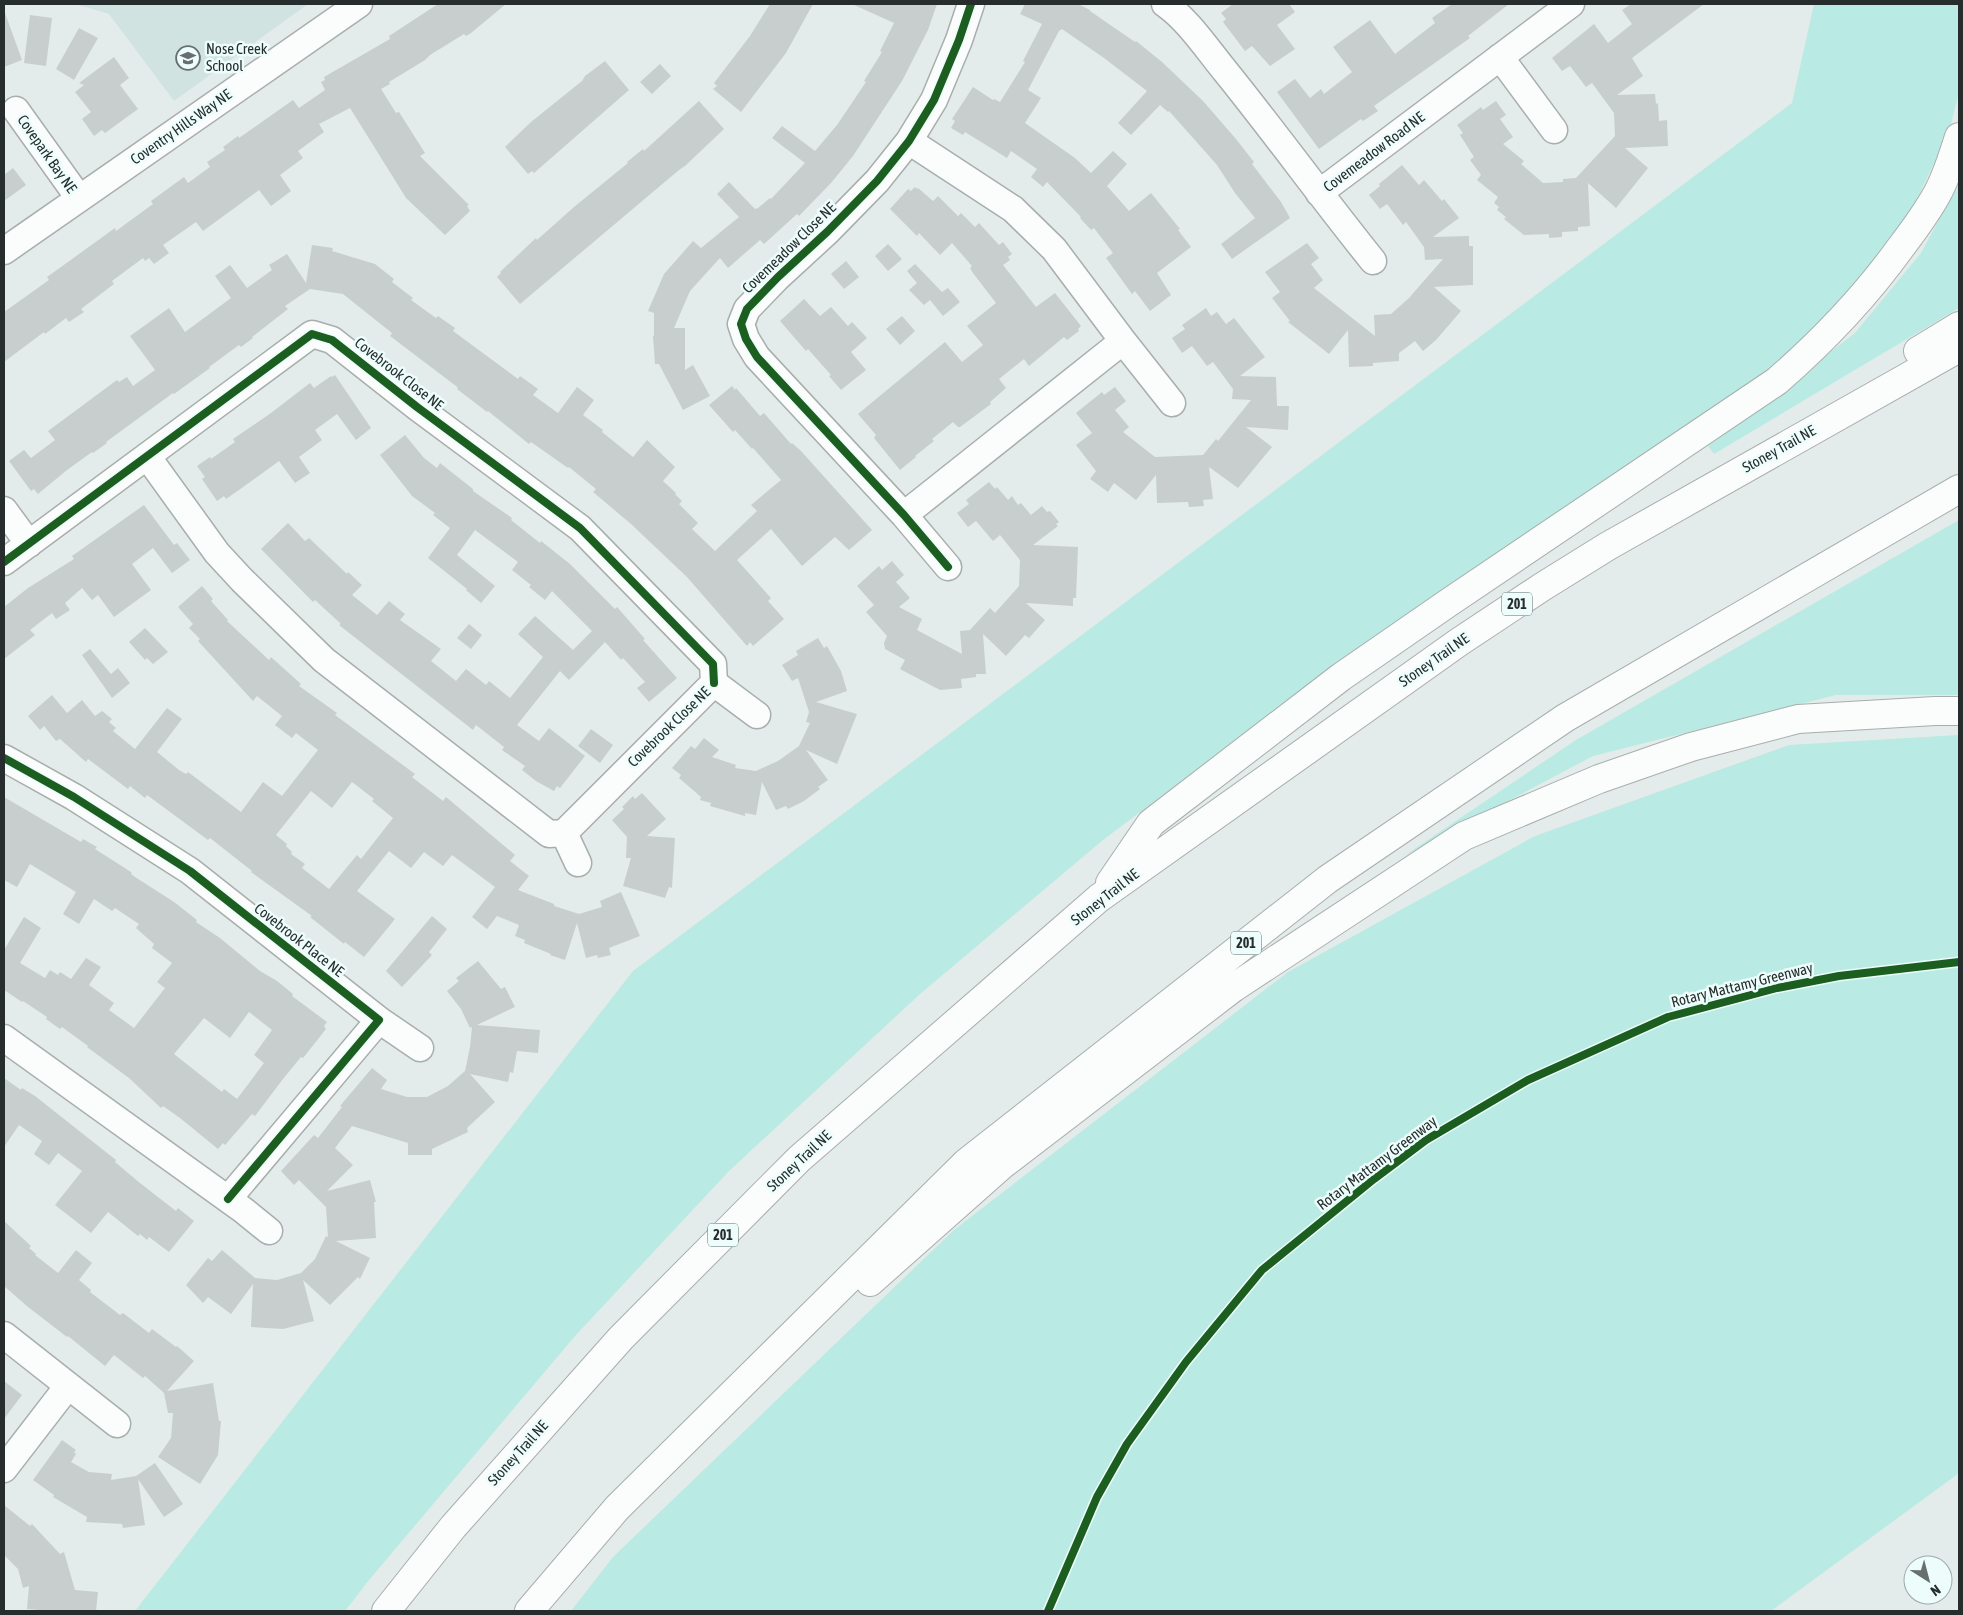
<svg xmlns="http://www.w3.org/2000/svg" width="1963" height="1615" viewBox="0 0 1963 1615" font-family="'Asap Condensed',sans-serif">
<style>
.built{fill:#d1e3e0}
.green{fill:#b9eae3}
.building{fill:#c8cecd;fill-rule:evenodd}
.lines{fill:none;stroke-linecap:round;stroke-linejoin:round}
.minor-casing{stroke:#a8aead;stroke-width:29}
.highway-casing{stroke:#a8aead;stroke-width:30}
.minor{stroke:#fbfcfc;stroke-width:26}
.highway{stroke:#fbfcfc;stroke-width:28}
.cycleway-casing{stroke:#ecfdfb;stroke-width:11}
.cycleway{stroke:#1b5e20;stroke-width:8}
.labels{text-anchor:middle;stroke-width:5;stroke-linejoin:round;paint-order:stroke}
.shield{fill:#ecfdfb;stroke:#616b6a;stroke-width:1}
.shield-label{font-size:14px;font-weight:bold;fill:#262d2c}
.poi-label{font-size:15px;fill:#262d2c;stroke:#ecfdfb;text-anchor:start}
.street-label{font-size:15px;fill:#262d2c;stroke:#ecfdfb}
</style>
<rect width="100%" height="100%" fill="#e3ecea"/>
<path class="built" d="M75,4H308L174,101L109,14Z"/>
<path class="green" d="M1814,4H1959V92L1949,132L1904,226L1846,303L1767,371L1328,670L1103,840L920,994L729,1171L575,1336L369,1580L345,1611H135L633,971L1792,103Z
M1959,183V308L1714,454L1708,446L1855,333L1921,253Z
M1959,520V695H1836L1593,756L1404,856L1576,740Z
M1959,735V1473L1771,1611H571L613,1557L954,1230L1288,972L1535,836L1789,745Z"/>
<path class="building" d="M438,4H506L471,33L466,36L464,34L430,55L425,60L389,82L390,84L381,89L396,113L399,112L425,153L420,156L469,205L467,206L470,211L445,235L406,198L350,108L319,124L324,132L298,151L303,158L280,175L291,191L271,206L259,190L203,231L196,222L163,245L169,253L154,264L149,258L145,261L143,258L112,281L114,284L81,309L84,312L69,322L66,318L45,334L44,332L4,362V312L49,280L47,277L61,267L115,228L116,231L153,204L151,201L184,177L188,183L210,167L207,162L225,150L223,147L238,136L239,138L293,100L299,108L325,90L321,82L325,80L324,77L390,39L389,36Z
M770,4H813L786,53L741,112L713,89L717,86L714,83L750,36Z
M852,4H937L928,30L902,81L853,156L831,183L799,216L797,214L764,244L760,240L728,268L720,258L690,291L674,328H685V370L693,365L710,396L683,410L659,364H655L653,336H654V313L648,311L651,304L664,274L693,241L701,248L739,217L717,194L729,182L755,209L758,208L770,198L771,199L805,163L772,138L782,126L815,151L837,125L866,82L864,81L882,52L880,51L894,23Z
M1025,4H1078L1090,10V11L1135,42L1136,41L1162,62L1203,101L1236,139L1254,162L1252,164L1281,202L1290,218L1232,259L1221,244L1255,218L1235,193L1217,165L1169,111L1168,112L1160,105L1131,135L1118,123L1147,91L1104,58L1062,29L1059,31L1028,90L1041,98L1025,123L1075,158L1091,173L1113,151L1127,164L1107,186L1129,211L1151,193L1180,229L1178,230L1191,247L1157,273L1171,295L1150,311L1135,291L1132,294L1106,258L1113,253L1094,228L1091,230L1080,218L1081,217L1047,182L1043,187L1031,177L1037,169L1011,151L1007,158L965,132L963,135L951,128L955,121L952,119L973,87L993,100L994,99L1000,102L1025,62L1023,61L1042,24L1020,14Z
M1233,4H1289L1295,12L1277,25L1295,49L1270,66L1252,46L1245,51L1223,22L1226,19L1221,13Z
M1452,4H1509L1468,36L1470,38L1374,106L1378,111L1363,121L1361,119L1319,149L1277,92L1295,79L1310,98L1321,89L1324,94L1352,72L1333,47L1370,20L1395,54L1435,23L1432,18Z
M1631,4H1704L1632,58L1643,76L1617,95L1655,94L1656,104L1658,103L1659,121L1667,120L1668,146L1625,148L1648,168L1616,208L1588,183L1590,226L1578,227V231L1562,232V237L1549,238V234L1524,235L1504,219L1506,217L1497,210L1499,207L1494,203L1498,197L1477,180L1481,175L1470,160L1474,157L1460,135L1463,133L1457,125L1481,107L1483,110L1496,101L1506,115L1500,119L1513,137L1503,144L1524,161L1521,164L1543,183L1563,182V179L1576,178L1615,136L1614,113L1592,83L1586,87L1570,66L1562,71L1552,58L1594,24L1608,43L1632,24L1622,10Z
M5,13L22,60L4,67V14Z
M30,15L52,18L46,66L24,63Z
M79,28L98,38L74,80L56,69Z
M114,57L129,78L120,85L138,109L105,133L102,130L94,136L82,119L91,112L75,92L84,85L79,83Z
M605,61L629,90L534,173L532,171L528,174L505,147L531,122L582,81L585,76Z
M660,64L671,76L652,94L640,82Z
M699,101L724,129L685,166L679,170L520,304L497,277L501,273L500,272L536,238L537,240L574,207L628,163L627,162L643,149L644,151Z
M1402,165L1419,185L1424,180L1442,201L1444,199L1459,218L1433,237L1469,236V246H1473V285L1434,287L1461,311L1436,340L1423,351L1415,341L1399,353V361L1373,363V366L1349,367L1348,330L1329,354L1288,322L1290,321L1272,298L1280,292L1265,272L1307,243L1319,258L1311,264L1323,280L1314,288L1375,336L1374,315L1391,314L1409,298L1443,259L1425,260L1424,247L1406,222L1403,225L1387,204L1380,209L1369,195L1380,186L1379,184Z
M13,168L26,185L4,201V175Z
M915,187L917,189L918,188L933,201L938,196L958,216L961,213L975,227L979,223L999,245L1003,242L1012,254L1008,257L1010,260L1003,265L1036,307L1055,293L1081,326L1078,329L1079,331L1067,340L1064,337L1029,366L1024,359L999,379L1006,388L990,402L991,404L960,427H958L953,422L932,439L934,441L915,456L916,457L900,470L874,438L876,435L858,414L945,342L962,362L983,345L967,326L996,303L973,273L970,268L972,266L952,243L940,255L919,233L917,236L890,209L908,189L911,191Z
M888,244L902,259L888,271L875,256Z
M312,245L333,248L332,251L375,264L394,279L392,282L413,298L411,300L436,318L438,316L455,328L453,331L518,379L520,376L538,389L533,395L558,413L577,387L594,400L583,415L603,430L602,432L633,457L647,440L675,467L663,481L676,493L675,494L682,501L679,504L698,523L692,529L715,551L757,511L751,505L781,480L753,448L752,449L735,430L733,432L709,405L732,386L735,390L736,388L760,416L764,413L791,444L792,443L801,451L872,530L849,550L835,537L802,566L771,529L737,560L771,598L768,601L784,619L753,646L750,642L747,646L687,577L631,524L593,492L596,489L569,467L568,468L531,442L529,444L488,411L487,412L457,389L458,388L456,386L390,336L392,333L343,294L310,289L285,306L288,309L252,337L253,338L241,347L239,345L209,367L210,368L174,394L173,393L106,442L107,443L93,453L92,452L67,470L38,494L34,489L31,491L9,461L24,450L31,458L55,440L48,431L117,380L119,382L127,377L133,386L155,370L130,336L169,308L185,332L231,298L215,276L230,265L247,288L272,270L269,265L287,254L306,283Z
M846,261L859,277L844,289L831,274Z
M915,264L942,292L948,288L960,302L943,316L930,300L924,305L909,290L917,283L907,271Z
M804,299L820,316L831,307L848,326L852,322L867,338L851,352L866,370L841,390L829,376L831,375L808,349L806,351L780,321Z
M1206,308L1211,316L1217,312L1226,324L1234,318L1265,357L1240,376L1276,377L1277,406H1289L1288,430L1246,427L1272,447L1238,488L1209,467L1213,499L1203,500L1204,506L1189,507L1188,502L1157,503L1156,475L1136,500L1114,483L1108,492L1090,479L1096,471L1076,445L1092,433L1076,413L1102,392L1104,395L1115,387L1126,401L1115,410L1129,427L1123,432L1155,457L1203,455L1216,439L1218,441L1251,400L1232,399L1233,389L1213,362L1207,366L1192,346L1182,353L1172,338L1185,329L1182,325Z
M902,316L915,331L900,345L886,329Z
M335,375L371,428L356,440L337,414L315,430L322,440L299,457L310,473L295,483L279,461L239,490L226,499L224,496L217,501L202,479L205,477L197,466L210,457L211,459L235,442L233,439L271,413L310,383L314,388L331,376L332,377Z
M405,435L424,458L437,468L440,463L473,489V491L512,518L511,520L540,543L541,541L570,564L615,609L617,607L645,639L643,640L677,678L649,702L637,688L645,682L623,658L621,660L605,642L569,680L560,671L517,725L539,741L549,728L585,756L560,788L557,786L554,791L536,781L522,770L525,766L502,750L504,747L476,725L473,730L339,625L341,624L315,600L313,602L261,549L288,523L305,541L309,538L347,574L348,572L362,585L352,595L377,615L389,601L405,614L400,620L441,649L431,661L456,681L466,669L486,685L489,681L510,698L543,657L518,634L535,616L573,650L592,631L552,591L545,600L529,587L531,585L512,570L518,562L475,530L457,555L495,586L481,603L466,590L467,589L428,558L450,528L433,515L435,513L412,496L380,455Z
M989,482L995,489L997,487L1008,500L1012,496L1018,505L1021,503L1031,515L1042,506L1047,512L1050,511L1059,522L1056,524L1058,526L1033,545L1078,547L1076,598H1073V606L1026,603L1045,620L1029,638L1025,635L1006,656L983,634L986,674H976V677L961,679L962,688L940,690L900,669L905,660L885,649L884,643L887,636L866,612L874,605L857,586L879,566L882,570L892,561L904,575L896,582L910,598L899,607L922,619L917,630L962,654L960,631L970,630L990,608L995,613L1019,586L1020,560L1000,535L993,541L976,521L968,527L957,513L969,504L966,500Z
M144,505L174,545L177,543L190,560L172,573L153,548L132,564L151,590L114,617L98,595L92,600L82,588L65,603L70,610L56,619L52,613L30,630L35,635L4,659V607L28,588L74,559L72,556Z
M202,586L213,599L211,601L228,620L227,621L269,660L271,657L301,684L299,686L337,713L335,715L415,774L412,777L443,801L446,797L515,855L510,861L529,876L518,890L554,904V906L579,914L602,907L600,901L621,892L640,936L609,948L611,955L598,958L597,955L586,958L577,923L565,960L550,955L551,954L524,943L525,940L515,936L519,925L497,916L487,929L472,917L495,887L452,855L443,866L424,852L411,868L389,851L357,891L395,919L364,957L345,942L344,944L310,917L312,916L251,872L252,871L210,838L208,840L147,795L145,798L130,786L128,789L88,759L86,762L60,739L56,741L44,726L40,730L28,716L52,695L67,713L82,700L95,716L102,711L112,719L109,722L116,728L113,731L135,749L167,708L182,719L157,752L179,770L186,774L188,772L241,812L263,782L282,796L318,750L296,733L292,738L275,725L282,716L257,696L253,701L198,641L200,639L189,628L193,624L178,607ZM352,782L374,799L372,801L393,818L361,859L357,855L329,889L302,868L305,864L291,854L292,852L286,846L287,844L276,835L311,791L332,808Z
M469,624L482,635L471,649L457,638Z
M145,628L168,652L153,664L147,658L145,660L129,642Z
M818,638L824,648L827,646L841,671L847,691L816,702L857,714L837,764L806,750L828,780L818,787L820,789L804,801L788,809L786,806L776,810L762,782L756,815L745,813V816L710,806L711,803L700,800L701,797L679,778L681,775L672,768L691,746L695,749L704,738L719,750L712,757L736,765L735,768L756,771L778,761L799,746L810,723L806,722L809,712L798,678L792,681L782,665L798,655L796,651Z
M90,649L111,674L118,668L130,683L112,698L82,655Z
M591,729L613,745L600,763L578,746Z
M642,793L666,819L647,836L675,838L672,888L669,887L665,898L623,886L631,858H626L627,837L612,820L624,809L622,807L633,796L635,799Z
M4,797L81,842L83,839L97,847L95,849L131,872L132,875L174,902L197,920L196,922L220,938L260,971L277,981L293,994L292,996L327,1022L324,1026L326,1029L303,1058L301,1057L283,1079L255,1116L252,1114L225,1145L223,1143L218,1149L180,1118L163,1106L161,1108L129,1078L87,1047L88,1046L62,1027L60,1029L46,1019L47,1017L23,1001L22,1002L4,990V950L24,917L41,928L20,963L45,978L50,970L58,975L60,972L71,979L86,958L101,967L89,985L114,1003L109,1010L134,1028L165,988L157,982L172,963L152,948L154,944L136,928L139,924L115,908L112,911L94,899L79,924L63,914L76,892L30,864L17,887L4,880ZM249,1012L272,1030L254,1055L264,1063L237,1099L224,1089L222,1092L174,1054L204,1018L230,1038Z
M432,916L447,929L429,952L432,955L402,987L386,971Z
M478,961L501,989L505,987L515,1007L477,1025L540,1030L538,1053L517,1051L513,1073L510,1072L508,1082L470,1074L495,1102L467,1128L468,1132L432,1149V1155H408V1143L352,1126L335,1148L353,1165L327,1191L370,1180L376,1202H374L376,1238L336,1241L370,1258L360,1279L358,1277L330,1305L303,1280L314,1321L283,1329L251,1327L253,1284L231,1314L208,1297L203,1303L186,1285L208,1258L212,1261L222,1250L255,1278L277,1280L301,1273L315,1259L326,1236L328,1237L326,1207L299,1180L294,1185L281,1171L314,1135L318,1138L342,1107L340,1106L372,1068L387,1080L381,1089L407,1097H427L448,1086L465,1071L470,1047L472,1027L470,1028L461,1009L447,991L459,981L456,978Z
M4,1078L21,1090L22,1088L35,1096L116,1160L115,1162L140,1183L176,1211L178,1208L194,1221L169,1252L149,1237L147,1240L140,1234L138,1236L108,1212L91,1233L55,1205L82,1171L58,1153L49,1165L34,1154L42,1141L19,1125L4,1147Z
M4,1221L31,1246L29,1248L36,1254L35,1255L58,1273L76,1250L92,1263L79,1280L91,1290L90,1292L120,1315L123,1313L149,1333L152,1329L176,1347L177,1346L194,1361L167,1391L213,1383L219,1421H221L218,1455L200,1484L158,1457L171,1438L173,1413H168L164,1393L145,1376L143,1378L114,1355L105,1366L68,1336L67,1337L28,1307L4,1286Z
M4,1381L22,1395L4,1419Z
M62,1440L76,1450L74,1452L76,1454L71,1462L89,1472L112,1474L111,1480L136,1476L155,1463L183,1504L164,1517L138,1479L145,1525L123,1528L122,1524L86,1522L87,1517L53,1497L54,1495L33,1480Z
M4,1505L30,1526L32,1524L60,1554L64,1552L75,1590L98,1592L96,1611H52L27,1609L29,1586L23,1588L18,1569L4,1555Z"/>
<g class="lines">
<g class="minor-casing">
<path id="minor" d="M1165,4C1189,21 1207,49 1226,72C1276,134 1323,199 1373,261
M1500,57L1554,130
M16,110L79,198
M1319,193L1571,4
M4,251L359,4
M1123,341L1172,403
M147,456L217,553L242,580L324,660L549,834L564,833L714,683
M4,510L29,544
M904,515L1123,341L1054,249L1013,209L909,141
M4,562L312,334L332,340L417,407L580,528L713,664L714,683
M948,567L904,515L757,357L746,339L741,324L747,309L778,277L827,232L877,181L909,141L934,100L959,40L971,4
M714,683L757,715
M4,758L74,797L190,871L379,1020L228,1199
M564,833L578,863
M379,1020L420,1048
M4,1038L243,1210L269,1231
M4,1335L117,1424
M4,1469L68,1386"/>
</g>
<g class="highway-casing">
<path id="highway" d="M1918,351L1959,326
M1110,883L1151,823L1341,677L1448,603L1777,381C1824,340 1865,297 1901,247C1914,230 1927,212 1937,194C1947,176 1953,155 1959,137
M870,1282L1002,1165L1233,988L1464,836L1599,779L1691,747L1798,719L1935,711H1959
M386,1611L453,1527L621,1338L799,1159L1099,898L1459,642L1542,587L1608,546L1959,348
M529,1611L617,1508L967,1162L1328,879L1565,718L1959,489"/>
</g>
<use href="#minor" class="minor"/>
<use href="#highway" class="highway"/>
<g class="cycleway-casing">
<path id="cycleway" d="M4,562L312,334L332,340L417,407L580,528L713,664L714,683
M948,567L904,515L757,357L746,339L741,324L747,309L778,277L827,232L877,181L909,141L934,100L959,40L971,4
M4,758L74,797L190,871L379,1020L228,1199
M1048,1611L1097,1497L1127,1444L1186,1362L1262,1270L1374,1179L1426,1140L1528,1080L1668,1017L1777,988L1839,976L1959,962"/>
</g>
<use href="#cycleway" class="cycleway"/>
</g>
<defs>
<g id="school-ring" transform="scale(1.25)"><circle r="9.5" fill="#ecfdfb" stroke="#68706e" stroke-width="1.5"/><path d="M0-5L7-2L0 1L-7-2ZM-4 1L0 2.5L4 1V4Q0 6-4 4Z" fill="#68706e"/></g>
</defs>
<g fill-rule="evenodd">
<use href="#school-ring" x="188" y="58"/>
</g>
<g class="labels">
<g class="shield">
<rect x="1502" y="592.5" width="30" height="23" rx="4"/>
<rect x="1231" y="931.5" width="30" height="23" rx="4"/>
<rect x="708" y="1223.5" width="30" height="23" rx="4"/>
</g>
<g class="shield-label">
<text x="1517" y="609">201</text>
<text x="1246" y="948">201</text>
<text x="723" y="1240">201</text>
</g>
<g class="poi-label">
<text x="206" y="54">Nose Creek<tspan x="206" dy="17">School</tspan></text>
</g>
<g class="street-label">
<text transform="translate(181 127) rotate(-35)" y="5">Coventry Hills Way NE</text>
<text transform="translate(1374 152) rotate(-37)" y="5">Covemeadow Road NE</text>
<text transform="translate(47 154) rotate(55)" y="5">Covepark Bay NE</text>
<text transform="translate(789 248) rotate(-44)" y="5">Covemeadow Close NE</text>
<text transform="translate(399 374) rotate(38)" y="5">Covebrook Close NE</text>
<text transform="translate(1779 449) rotate(-29)" y="5">Stoney Trail NE</text>
<text transform="translate(1434 660) rotate(-35)" y="5">Stoney Trail NE</text>
<text transform="translate(669 727) rotate(-44)" y="5">Covebrook Close NE</text>
<text transform="translate(1105 897) rotate(-38)" y="5">Stoney Trail NE</text>
<text transform="translate(299 940) rotate(38)" y="5">Covebrook Place NE</text>
<text transform="translate(1742 985) rotate(-14)" y="5">Rotary Mattamy Greenway</text>
<text transform="translate(799 1161) rotate(-43)" y="5">Stoney Trail NE</text>
<text transform="translate(1377 1163) rotate(-37)" y="5">Rotary Mattamy Greenway</text>
<text transform="translate(518 1453) rotate(-48)" y="5">Stoney Trail NE</text>
</g>
</g>
<rect width="1963" height="1615" fill="none" stroke="#262d2c" stroke-width="10"/>
<g transform="translate(1928 1580) rotate(144)"><circle r="24" fill="#ecfdfb" stroke="#9daaa8"/>
<path d="M0-4L9 19L0 12L-9 19Z" fill="#68706e"/>
<text y="-8" font-size="14" font-weight="bold" text-anchor="middle" fill="#262d2c">N</text>
</g>
</svg>
